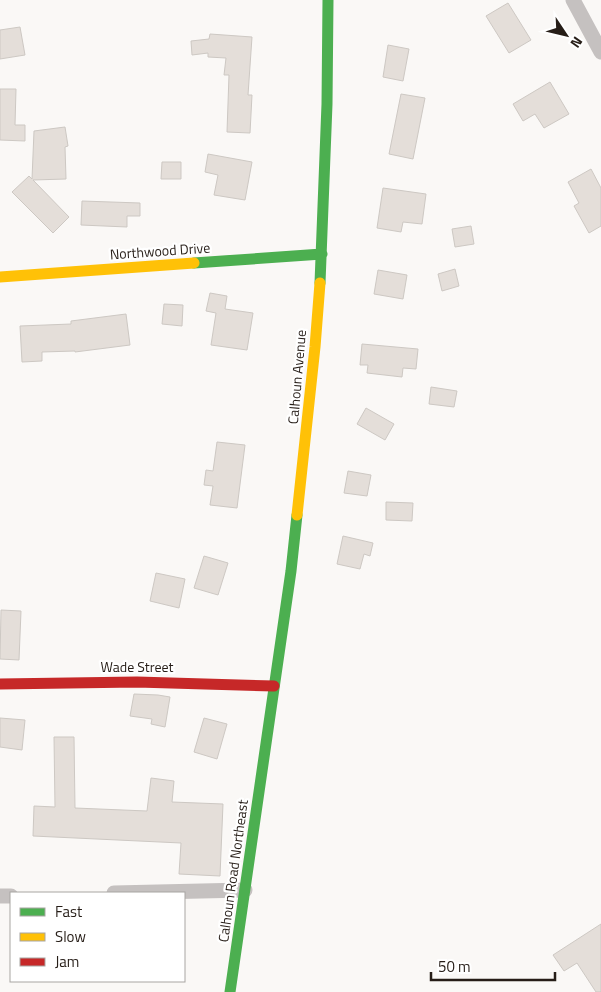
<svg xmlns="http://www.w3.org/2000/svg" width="601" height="992" viewBox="0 0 601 992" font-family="'Titillium Web',sans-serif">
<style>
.building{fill:#e4ded9;stroke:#cdc8c3}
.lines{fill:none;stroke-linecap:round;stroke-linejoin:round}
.street{stroke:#c5c1c0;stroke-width:15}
.fast{stroke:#4caf50;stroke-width:11}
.slow{stroke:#ffc107;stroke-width:11}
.jam{stroke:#c62828;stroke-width:11}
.labels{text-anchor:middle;stroke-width:4.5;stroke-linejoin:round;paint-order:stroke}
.street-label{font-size:14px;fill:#261d17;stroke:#fff}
</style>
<rect width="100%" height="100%" fill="#faf8f6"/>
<path class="building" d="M508,3L531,40L509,53L486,16Z
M20,27L25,55L0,59V30Z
M210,34L252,37L248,95H252L250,133L227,132L229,75H224L226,58L208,57V53L192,55L191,41L209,39Z
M388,45L409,49L403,81L383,77Z
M550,82L569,114L544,128L535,114L523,121L513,104Z
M0,89H16L15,125H25V141L0,140Z
M401,94L425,98L413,159L389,154Z
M65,127L68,146L65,147L66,179L33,180L69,217L53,233L12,192L29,176L32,179L34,131Z
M208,154L252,162L245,200L214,195L218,175L205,172Z
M162,162H181V179H161Z
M591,169L601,188V226L589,233L574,206L579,203L568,182Z
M383,188L426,194L422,224L403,222L401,232L377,228Z
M82,201L140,203V216H127V227L81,225Z
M471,226L474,244L455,247L452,229Z
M455,269L459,286L442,291L438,274Z
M378,270L407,275L403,299L374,294Z
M210,293L227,296L225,309L253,313L247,350L211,345L216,313L206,311Z
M164,304L183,305L182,326L162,324Z
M126,314L130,345L75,352V351L42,352V361L22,362L20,326L71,324V321Z
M362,344L418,349L416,369L403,368L402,377L367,373L368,365H360Z
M431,387L457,391L454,407L429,404Z
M366,408L394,424L385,440L357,424Z
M217,442L245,445L237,508L210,505L213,486L204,485L206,470L213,471Z
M348,471L371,475L367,496L344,493Z
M386,502L413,503L412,521L386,520Z
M343,536L373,543L370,556L364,554L360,569L337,564Z
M204,556L228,563L218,595L194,588Z
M156,573L185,579L179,608L150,601Z
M1,610L21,611L19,660L0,659Z
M134,694L158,695L170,697L165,727L151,724L152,719L130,716Z
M0,718L25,720L22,750L0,747Z
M204,718L227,724L217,759L194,752Z
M54,737H74L75,808L147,811L151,778L174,781L172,802L223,804L220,876L179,874L181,843L33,836L34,806L55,807Z
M601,924V992H596L577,963L564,971L553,955Z"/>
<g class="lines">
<path class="street" d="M573,0L601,52
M114,893L245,890
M0,896H11"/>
<path class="fast" d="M194,263L322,254
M320,283L327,104L328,0
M230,992L291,571L297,515"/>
<path class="slow" d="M0,277L194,263
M297,515L315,347L320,283"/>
<path class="jam" d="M0,684L137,682L274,686"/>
</g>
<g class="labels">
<g class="street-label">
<text transform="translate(160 251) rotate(-4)" y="5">Northwood Drive</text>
<text transform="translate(297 377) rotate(-85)" y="5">Calhoun Avenue</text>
<text x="137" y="672">Wade Street</text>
<text transform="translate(233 871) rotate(-82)" y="5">Calhoun Road Northeast</text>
</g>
</g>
<rect x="10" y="892" width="175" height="90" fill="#ffffff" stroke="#a8a5a2"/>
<rect x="20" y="908" width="25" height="8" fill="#4caf50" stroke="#a8a5a2"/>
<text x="55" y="917" font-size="15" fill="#261d17">Fast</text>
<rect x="20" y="933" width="25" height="8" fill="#ffc107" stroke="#a8a5a2"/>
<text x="55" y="942" font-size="15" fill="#261d17">Slow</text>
<rect x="20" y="958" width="25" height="8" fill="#c62828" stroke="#a8a5a2"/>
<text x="55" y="967" font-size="15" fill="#261d17">Jam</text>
<g transform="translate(566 35) rotate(125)" stroke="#ffffff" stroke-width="4" paint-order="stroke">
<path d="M0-4L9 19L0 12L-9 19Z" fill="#261d17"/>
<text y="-8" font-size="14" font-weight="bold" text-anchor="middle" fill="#261d17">N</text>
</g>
<path d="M431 972v8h124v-8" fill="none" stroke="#261d17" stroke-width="2.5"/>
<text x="438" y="972" font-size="15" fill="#261d17" stroke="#ffffff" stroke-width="4" paint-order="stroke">50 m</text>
</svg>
